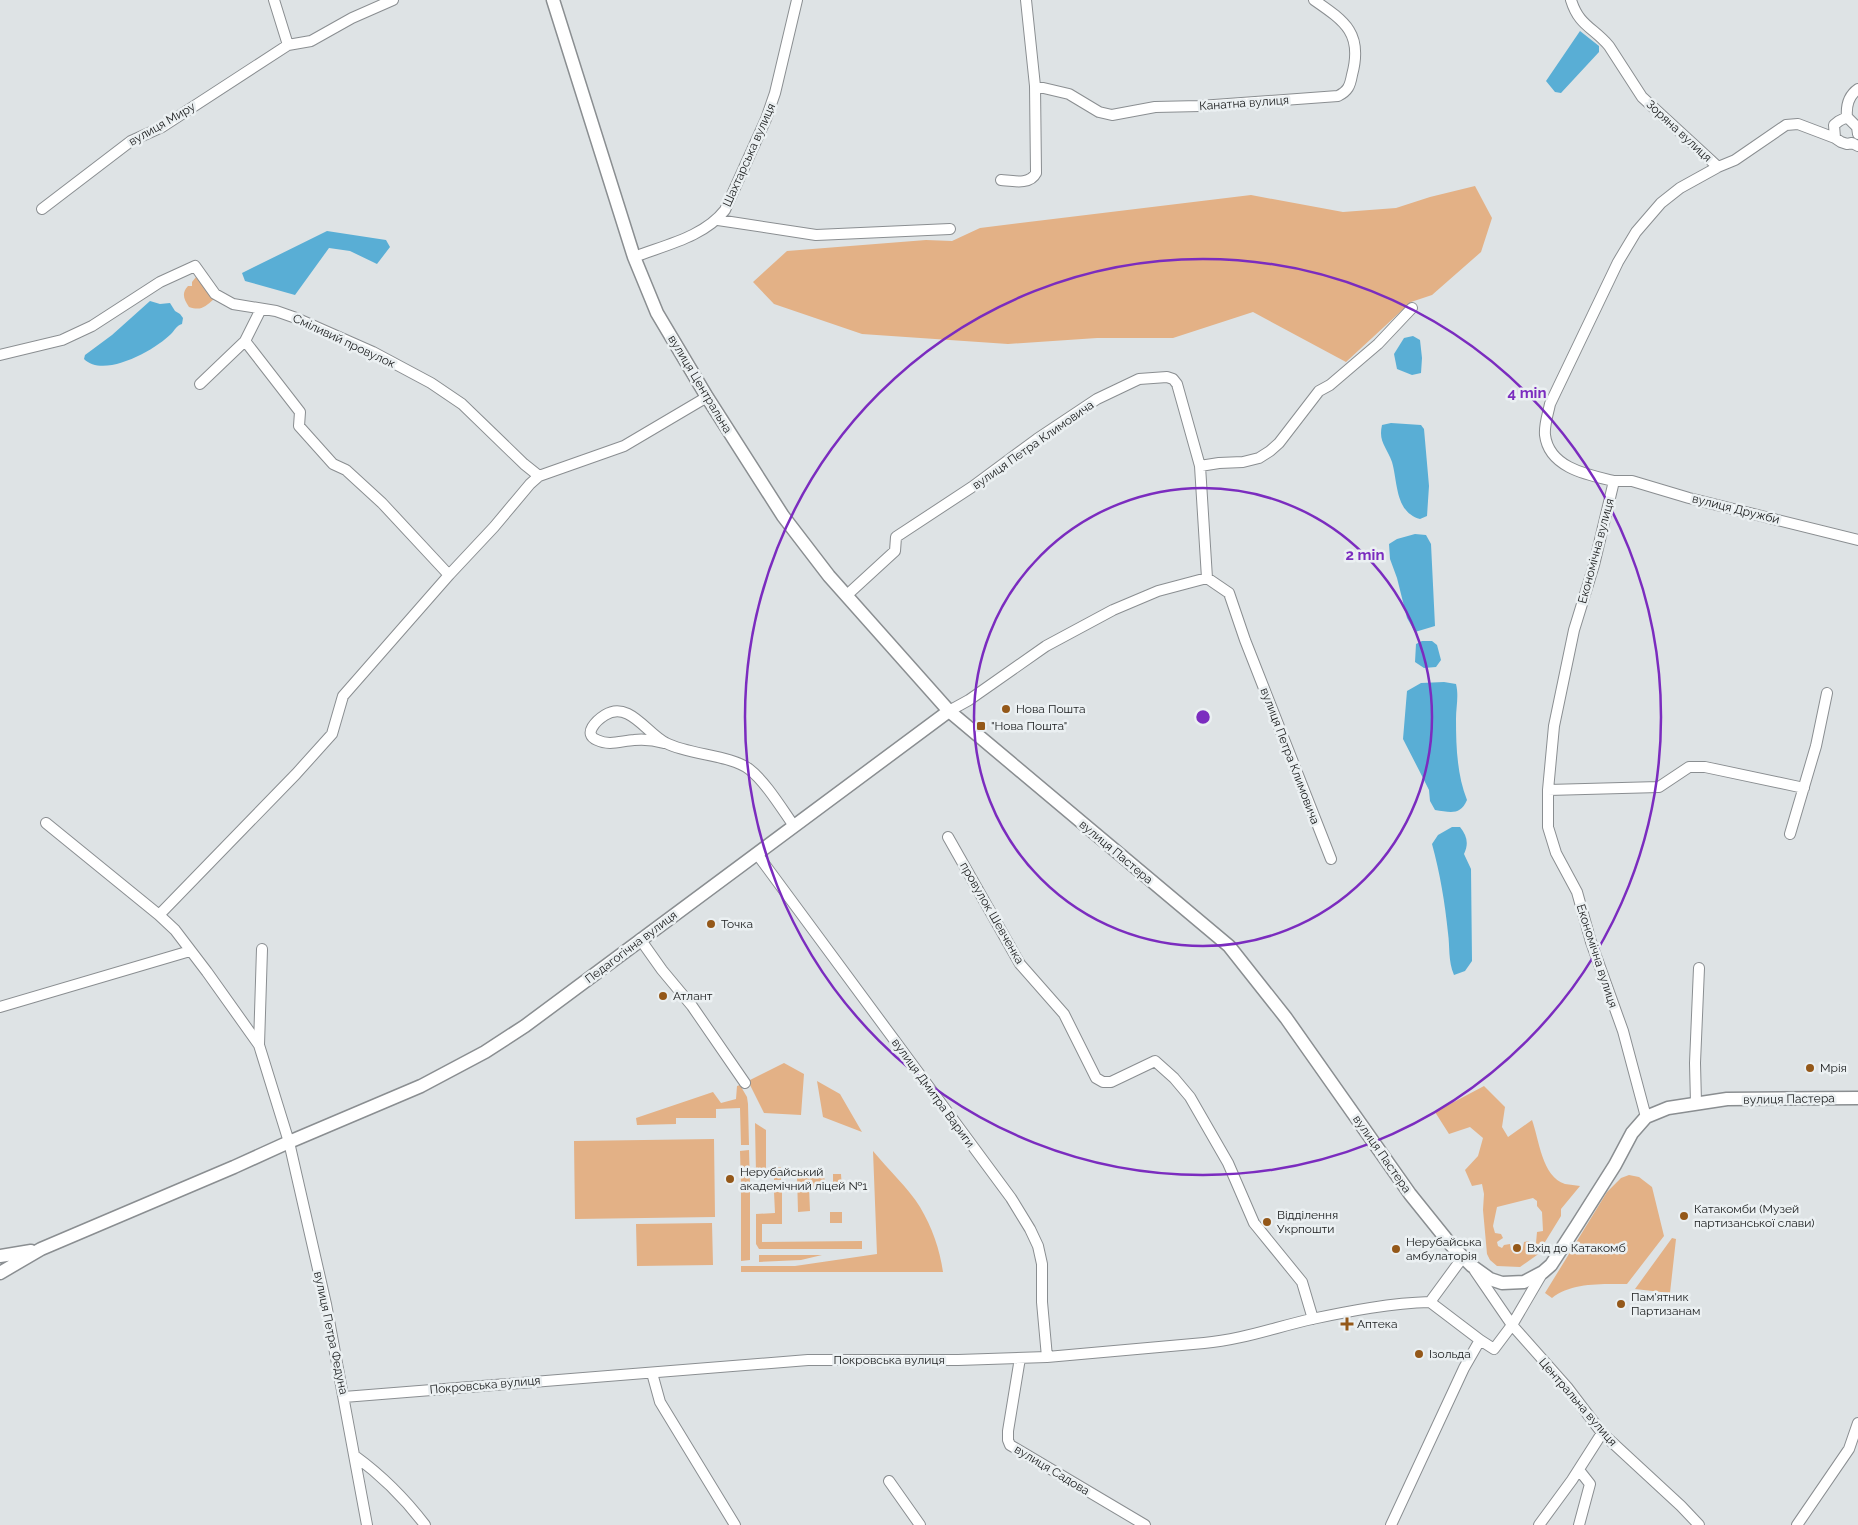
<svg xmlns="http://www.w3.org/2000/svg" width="1858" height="1525" viewBox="0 0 1858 1525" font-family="Raleway,sans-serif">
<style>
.green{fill:#e3b186;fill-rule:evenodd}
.water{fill:#59aed5}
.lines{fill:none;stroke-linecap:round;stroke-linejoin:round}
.minor-casing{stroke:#8a8e91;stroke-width:12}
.tertiary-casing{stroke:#8a8e91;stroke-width:15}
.minor{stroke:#fff;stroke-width:10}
.tertiary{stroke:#fff;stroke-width:12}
.ring{fill:none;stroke:#7b2cbf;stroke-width:2.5}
.poi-dot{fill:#945819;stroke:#ebf0f2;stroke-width:2}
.labels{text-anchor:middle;stroke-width:5;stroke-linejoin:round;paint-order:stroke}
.street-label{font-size:12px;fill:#202223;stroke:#ebf0f2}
.poi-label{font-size:12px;fill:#202223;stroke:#ebf0f2;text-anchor:start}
.centre{fill:#7b2cbf;stroke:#ebf0f2;stroke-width:2.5}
.ring-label{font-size:15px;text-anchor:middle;font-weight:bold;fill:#7b2cbf;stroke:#ebf0f2;stroke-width:5;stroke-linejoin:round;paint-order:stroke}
</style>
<rect width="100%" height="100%" fill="#dee3e5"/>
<path class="green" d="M1475,186L1492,218L1481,252L1432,295L1411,302L1346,362L1253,312L1173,338H1097L1008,344L862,334L774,304L753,282L787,251L926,240L952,241L980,228L1251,195L1343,212L1396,208L1430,197Z
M196,277L214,299C205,307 201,311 189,307C184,300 181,293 188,286H192V282Z
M784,1063L804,1074L801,1115L764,1113L748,1081Z
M817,1081L840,1094L862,1132L823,1117Z
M740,1085L747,1097L748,1104L749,1145H741L740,1108L716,1109V1118H676V1124L637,1125L636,1118L713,1092L721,1103L736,1099L737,1086Z
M1484,1086L1505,1107L1502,1127L1508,1137L1532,1120C1539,1139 1542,1177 1565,1184C1570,1185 1575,1185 1580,1186L1561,1209V1216L1537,1255L1520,1267L1497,1266L1490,1260L1487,1254L1483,1210L1484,1194L1482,1184L1472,1186L1465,1170L1478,1156L1483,1138L1470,1127L1449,1134L1435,1112ZM1533,1198L1537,1201V1206L1542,1212L1543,1231L1537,1232L1536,1243L1530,1246L1529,1241L1524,1242L1523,1247L1511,1250L1510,1244L1504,1245L1502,1248L1498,1246L1497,1242L1503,1238L1501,1234L1495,1233L1493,1226L1497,1207Z
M755,1123L766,1130V1173H756Z
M714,1139L715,1217L575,1219L574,1141Z
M749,1150L750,1185H741L740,1151Z
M873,1151C887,1168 909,1189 920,1207C932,1227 940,1250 943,1272H741V1266H795L877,1254Z
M774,1167H781V1180H774Z
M824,1174L825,1186L809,1187L810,1211L798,1212L797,1175Z
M833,1174H841L842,1190H833Z
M1629,1175L1639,1177L1652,1187L1664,1236L1627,1284C1604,1284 1571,1282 1552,1298L1545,1293L1607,1192L1621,1178Z
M741,1190H750V1260L741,1261Z
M774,1192H782V1224H762V1242L862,1241V1249H759L756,1244V1214L775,1213Z
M830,1212H842V1223H830Z
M712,1223L713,1265L637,1266L636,1224Z
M1672,1238L1676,1239L1670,1293L1635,1289Z
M759,1255H822L801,1260L759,1262Z"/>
<path class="water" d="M1580,31L1599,46V52L1561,93L1555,92L1546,81Z
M327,231L386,240L390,247L377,264L350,251L329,248L295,295L245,281L242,273Z
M150,301L160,304L170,303L175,311L180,314L183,318L182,324C176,326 175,330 171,334C155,350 104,379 84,359L85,355L112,335Z
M1413,336L1420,340L1422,358L1421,373L1412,375L1397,369L1394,354L1404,338Z
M1391,423L1421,425L1424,429L1429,486L1427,516L1420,519C1395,512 1398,483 1392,462C1387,447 1378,442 1382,425Z
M1415,534L1426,535L1431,544L1435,626L1415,632L1407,618L1397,578L1390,559L1389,544L1397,539Z
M1422,641H1432L1437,645L1441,660L1436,667L1424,668L1415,662L1416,644Z
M1444,682L1456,684C1459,696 1456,707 1456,719C1456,746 1457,775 1467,800C1460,816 1450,812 1435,810L1430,801L1429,790L1423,778L1403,739L1407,691L1421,683Z
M1452,827H1460C1467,836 1469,843 1464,854L1471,869L1472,961L1465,971L1454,975C1448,961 1450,947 1448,933C1445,903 1440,873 1432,844L1438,835Z"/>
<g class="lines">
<g class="minor-casing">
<path id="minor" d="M274,0L288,45
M1571,0C1579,26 1593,27 1609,46L1642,97L1718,167
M1035,86L1069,94L1099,112L1112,115L1155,107L1200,106L1338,96C1348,91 1350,86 1352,75C1363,34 1346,22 1314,0
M1847,117C1846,106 1848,96 1858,89
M1847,117L1857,127L1858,134
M1835,138L1834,125L1839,121L1847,117
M1001,180C1013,181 1030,185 1036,173L1035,86L1026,0
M42,209L131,141L162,127L288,45L311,41L352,18L393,0
M718,220L816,235L950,229
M634,257C665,245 704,237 725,210L766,119L775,93L797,0
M245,341L300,412L299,426L333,464L346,470L382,503L449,575
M0,355L62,340L92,326L160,282L195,266L215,294L233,304L276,311L296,318L373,352L431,383L462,404L524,464L539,476L624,446L707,397
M200,384L245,341L261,309
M1200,466L1219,463L1243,462L1259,458L1270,451L1279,443L1319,391L1330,385L1378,344L1412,308
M1614,481H1632L1689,498L1858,540
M847,595L895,551L896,537L972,487L1037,439L1097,399L1139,379L1167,377L1173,379L1177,384L1200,466L1207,578L1229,593L1245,640L1331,859
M949,711L969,700L1046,646L1113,610L1158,591L1207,578
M664,743C654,740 644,739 634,740C621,741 609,746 597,740C582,734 597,720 605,715C629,700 647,734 666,743C689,755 731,755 749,769C765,781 782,809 794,826
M1548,790L1659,787L1689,767H1705L1804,788
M46,823L159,915L175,930L207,972L259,1045L289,1142L326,1304L367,1525
M1790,834L1816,746L1827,693
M948,837L1020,964L1064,1014L1096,1078L1103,1082H1111L1155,1061L1174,1078L1190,1097L1228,1163L1254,1223L1302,1282L1313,1319
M757,854L1011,1198L1030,1229L1038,1246L1042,1264V1302L1047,1357
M159,915L296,774L332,734L343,696L449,575L494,527L530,484L539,476
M640,939L662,970L692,1006L745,1083
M0,1007L190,951
M259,1045L262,949
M1696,1103L1695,1063L1699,968
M1646,1117L1623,1031L1591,942L1577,892L1556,853L1548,827V790L1554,726L1574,630L1594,565L1614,481C1588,475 1549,468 1545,435C1544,425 1548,414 1550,404L1618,262L1636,232L1661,203L1680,188L1718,167L1735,160L1786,125L1798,124L1835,138L1841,142L1847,144L1852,143L1858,146
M1463,1257L1430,1302L1480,1340
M1475,1271L1512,1325L1567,1387L1602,1433L1681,1506L1699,1525
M1020,1358L1008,1431V1440L1010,1445L1145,1525
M652,1373L660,1402L735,1525
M344,1397L808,1360H958L1047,1357L1204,1343C1241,1340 1276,1327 1312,1319C1350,1311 1391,1303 1430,1302
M355,1456C381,1475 406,1500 425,1525
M889,1481L920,1525
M1391,1525L1464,1368L1480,1340L1494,1349L1512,1325L1543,1272
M1539,1525L1572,1480L1602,1433
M1579,1525L1590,1484L1579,1470
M1797,1525L1849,1449L1858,1423"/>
</g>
<g class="tertiary-casing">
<path id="tertiary" d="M553,0L634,257L657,313L707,397L783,516L829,576L949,711L1229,946L1286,1018L1410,1194L1451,1245L1472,1266L1490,1279L1502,1283L1524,1282L1543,1272L1551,1265L1577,1225L1615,1165L1632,1133L1646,1117L1668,1108L1727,1099L1858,1098
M0,1256L31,1251
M0,1273L41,1249L234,1167L289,1142L421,1086L485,1052L525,1026L949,711"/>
</g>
<use href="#minor" class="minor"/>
<use href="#tertiary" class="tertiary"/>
</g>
<g class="ring">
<circle cx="1203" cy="717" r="229"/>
<circle cx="1203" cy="717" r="458"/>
</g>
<g class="poi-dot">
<circle cx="1006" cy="709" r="5"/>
<rect x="976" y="721" width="10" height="10" rx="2.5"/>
<circle cx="711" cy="924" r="5"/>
<circle cx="663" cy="996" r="5"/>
<circle cx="1810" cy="1068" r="5"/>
<circle cx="730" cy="1179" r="5"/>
<circle cx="1684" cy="1216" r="5"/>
<circle cx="1267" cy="1222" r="5"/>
<circle cx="1517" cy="1248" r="5"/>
<circle cx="1396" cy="1249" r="5"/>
<circle cx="1621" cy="1304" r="5"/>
<path d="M1344.5 1316.5h5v5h5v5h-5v5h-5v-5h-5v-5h5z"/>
<circle cx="1419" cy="1354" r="5"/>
</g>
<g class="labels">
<g class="street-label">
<text transform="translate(1244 103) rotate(-4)" y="4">Канатна вулиця</text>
<text transform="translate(162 124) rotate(-30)" y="4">вулиця Миру</text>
<text transform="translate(1679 131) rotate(43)" y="4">Зоряна вулиця</text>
<text transform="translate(749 155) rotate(-66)" y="4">Шахтарська вулиця</text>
<text transform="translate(344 341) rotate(25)" y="4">Сміливий провулок</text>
<text transform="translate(700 384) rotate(59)" y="4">вулиця Центральна</text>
<text transform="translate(1033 445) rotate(-35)" y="4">вулиця Петра Климовича</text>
<text transform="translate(1736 509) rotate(14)" y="4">вулиця Дружби</text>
<text transform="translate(1596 551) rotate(-75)" y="4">Економічна вулиця</text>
<text transform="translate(1290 756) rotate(69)" y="4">вулиця Петра Климовича</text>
<text transform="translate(1116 852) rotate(40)" y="4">вулиця Пастера</text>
<text transform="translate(992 913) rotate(60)" y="4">провулок Шевченка</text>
<text transform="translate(631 947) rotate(-37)" y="4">Педагогічна вулиця</text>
<text transform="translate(1597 956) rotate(72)" y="4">Економічна вулиця</text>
<text transform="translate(933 1093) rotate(54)" y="4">вулиця Дмитра Вариги</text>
<text transform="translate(1789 1099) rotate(-1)" y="4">вулиця Пастера</text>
<text transform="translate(1382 1154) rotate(55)" y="4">вулиця Пастера</text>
<text transform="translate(331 1333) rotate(78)" y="4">вулиця Петра Федуна</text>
<text x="889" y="1364">Покровська вулиця</text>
<text transform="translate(485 1385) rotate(-5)" y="4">Покровська вулиця</text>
<text transform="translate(1578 1402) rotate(49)" y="4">Центральна вулиця</text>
<text transform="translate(1052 1470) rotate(31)" y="4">вулиця Садова</text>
</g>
<g class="poi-label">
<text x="1016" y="713">Нова Пошта</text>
<text x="991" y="730">"Нова Пошта"</text>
<text x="721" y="928">Точка</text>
<text x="673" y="1000">Атлант</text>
<text x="1820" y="1072">Мрія</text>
<text x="740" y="1176">Нерубайський<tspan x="740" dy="14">академічний ліцей №1</tspan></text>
<text x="1694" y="1213">Катакомби (Музей<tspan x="1694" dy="14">партизанської слави)</tspan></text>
<text x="1277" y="1219">Відділення<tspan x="1277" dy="14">Укрпошти</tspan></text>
<text x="1406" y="1246">Нерубайська<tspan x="1406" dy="14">амбулаторія</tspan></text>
<text x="1527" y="1252">Вхід до Катакомб</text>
<text x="1631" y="1301">Пам'ятник<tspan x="1631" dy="14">Партизанам</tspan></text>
<text x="1357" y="1328">Аптека</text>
<text x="1429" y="1358">Ізольда</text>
</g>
</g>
<circle cx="1203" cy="717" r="8" class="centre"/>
<g class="ring-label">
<text x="1527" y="398">4 min</text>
<text x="1365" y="560">2 min</text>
</g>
</svg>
